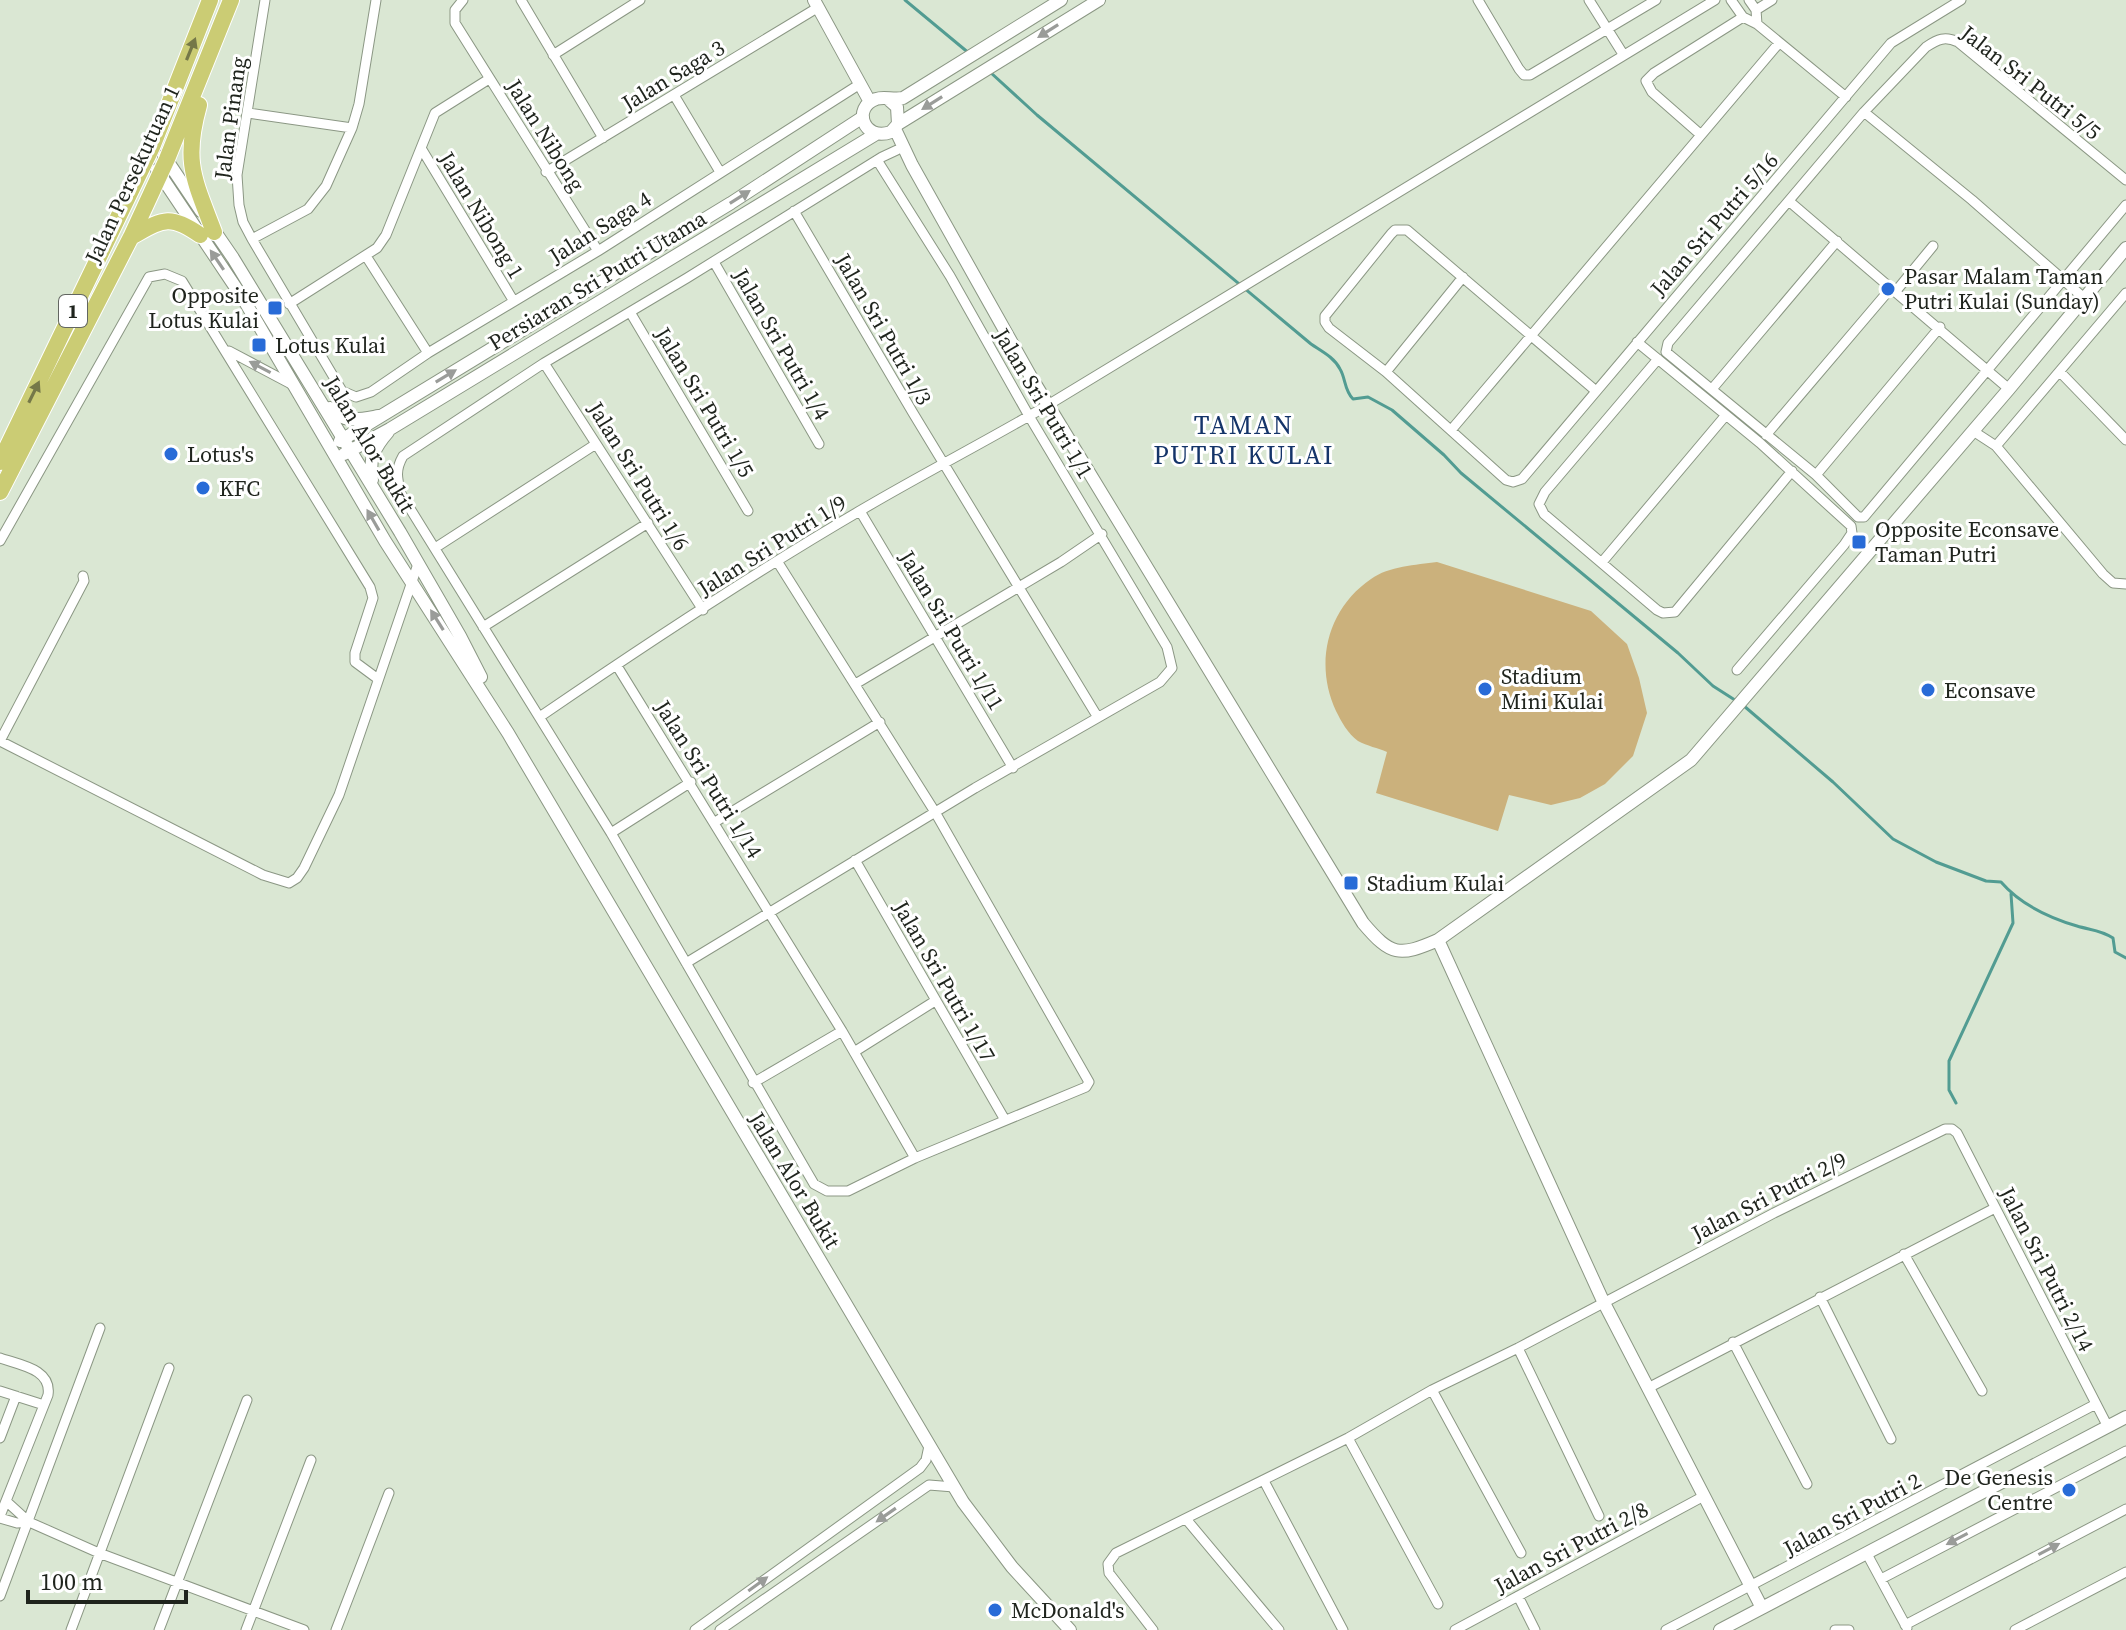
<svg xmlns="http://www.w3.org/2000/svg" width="2126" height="1630" viewBox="0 0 2126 1630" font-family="'Source Serif 4',serif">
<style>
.green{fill:#cbb17c}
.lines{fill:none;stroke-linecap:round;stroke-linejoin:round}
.stream{stroke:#529c92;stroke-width:3}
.street-casing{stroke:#8b9784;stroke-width:11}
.secondary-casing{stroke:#8b9784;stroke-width:14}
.highway-casing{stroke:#fff;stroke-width:18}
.street{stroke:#fff;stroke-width:9}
.secondary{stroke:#fff;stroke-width:12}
.highway{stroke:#cbcc74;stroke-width:16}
.oneway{fill:#9a9c99}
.oneway2{fill:#757848}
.poi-dot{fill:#286bd7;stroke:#fff;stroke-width:3}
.labels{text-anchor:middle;stroke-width:6;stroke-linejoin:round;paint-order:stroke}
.shield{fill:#fff;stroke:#626661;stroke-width:2}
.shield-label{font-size:20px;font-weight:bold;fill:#1f241d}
.street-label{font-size:22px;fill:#1f241d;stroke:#fff}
.poi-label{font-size:22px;fill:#1f241d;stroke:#fff;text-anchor:start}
.quarter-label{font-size:26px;letter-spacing:2px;fill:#143469;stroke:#fff}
</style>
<rect width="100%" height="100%" fill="#dae7d3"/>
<path class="green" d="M1437,562L1591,611L1627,644L1639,678L1647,713L1633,756L1605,784L1580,798L1551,805L1509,795L1498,831L1376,793L1387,752C1378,748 1367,746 1358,741C1348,734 1341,721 1336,711C1314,664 1327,609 1371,579C1389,566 1416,565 1437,562Z"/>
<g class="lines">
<path class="stream" d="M905,0L970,54
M990,72L1037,115L1311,344C1321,351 1334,357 1340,369C1346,379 1344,390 1353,399L1368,397L1392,410L1444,455L1461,473L1678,653L1713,686L1738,702
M1744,706L1833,782L1893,839L1936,862L1986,881L2001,882C2020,904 2050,918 2077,926C2090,930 2101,930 2113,938L2115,952L2126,958
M1956,1103L1949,1090V1061L2013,923L2011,894"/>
<g class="street-casing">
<path id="street" d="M265,0L237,175L239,205L243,222L252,239L342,391L356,397L371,392L428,353L598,251L860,84
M463,0L455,10V23L598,251
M521,0L603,138
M1478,0L1519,69L1524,75H1530L1656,0
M1589,0L1623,54
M1731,0L1743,17L1757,24L1846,97
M1749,0L1756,10L1757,24
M1756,10L1772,0
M553,55L640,0
M674,95L720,172
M1864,112L1972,200L2084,298
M248,113L352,128
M1701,135L1652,92L1646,81L1654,73L1743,17
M421,148L513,300
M546,172L817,8
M2126,180L1958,42C1945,36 1938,39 1926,47L1864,112L1674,336L1668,343L1666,352L1816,475L1858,517H1864L2126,205
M1790,202L2009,389
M794,211L913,413L1097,716
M252,239L308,209L326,186L352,128L359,104L376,0
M366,256L428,353
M714,262L819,444
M1896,291L1933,246
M289,304L377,248L386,235L435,113L489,79
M630,312L748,511
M1637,342L1760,443L1851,526L1852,533L1844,545L1737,670
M229,351L293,385
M1658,359L1545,492L1539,504L1544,514L1657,610L1663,613L1675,612L1792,471
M544,363L703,610
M1386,372L1463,277
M2060,372L2126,440
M1712,389L1837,241
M1596,391L1407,230H1395L1391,234L1325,316V322L1329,328L1386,372L1506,480L1513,482L1522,479L1891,43L1961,0
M1452,429L1779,43
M1973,431L1996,446L2103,574L2113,583L2126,584
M1766,435L1891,288
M1996,446L2126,293
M1816,475L1940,327
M860,511L1013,768
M0,541L149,277L165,274L182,281L370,587L373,598L355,653V662L378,679
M435,548L596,444
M777,561L935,812L1089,1082L1086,1087L915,1158L848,1191H827L814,1184L807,1172L611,833L401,494C397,478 395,470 403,456L544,363L687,278L882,157L897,150
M1603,561L1726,415
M83,576L84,581L0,741L263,875L289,883L297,878L304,868L339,795L418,564
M483,627L648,523
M617,666L842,1031L915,1158
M857,683L1061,562L1102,534
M541,716C646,644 753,573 863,509C924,473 987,441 1048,405L1715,0
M715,822L880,722
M611,833L691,782
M855,860L1005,1120
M686,963L975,788L1160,682L1172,668L1167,647L1029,416L950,276L877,160
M854,1052L935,1001
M753,1083L842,1031
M1904,1254L1982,1391
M1820,1297L1891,1439
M1733,1342L1807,1484
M1518,1348L1599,1516
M0,1358C20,1365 52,1369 48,1395L0,1516
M1648,1388L1995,1208
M1432,1390L1521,1553
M0,1391L44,1405
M0,1438L16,1396
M1348,1438L1438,1604
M1264,1481L1343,1630
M6,1501L29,1522
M0,1518L17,1523L29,1522L99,1553L304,1630
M1186,1519L1279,1630
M1867,1554L1907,1628
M1881,1579L2126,1451
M0,1596L100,1328
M1518,1596L1535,1630
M1905,1625L2126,1509
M71,1630L169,1368
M159,1630L247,1400
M246,1630L311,1460
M336,1630L389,1493
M695,1630L920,1468L926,1460L929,1446
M720,1630L929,1485L954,1487
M1153,1630L1109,1573L1108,1564L1116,1553L1348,1438L1432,1390L1518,1348L1774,1213L1945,1129H1952L1957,1133L2108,1427
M1455,1630L1704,1496
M1666,1630L2096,1404
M1835,1630H1849
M2015,1630L2126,1572"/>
</g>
<g class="secondary-casing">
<path id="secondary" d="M814,0L870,102
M888,99L897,107L898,124L891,132C863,142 852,107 876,99C884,96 893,100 903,98L1061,0
M898,124L1099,0
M895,129L912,165L1031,377L1363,923C1391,956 1399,957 1438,940L1691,760L2009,389L2126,248
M164,156L201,211
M157,170L244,300L385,541L508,733L963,1502L1012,1567L1070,1630
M211,226L233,258L400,532L460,636L481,677
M330,408C343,424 361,419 379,416
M340,441L731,203L863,117
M344,454L390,429L876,134
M372,480C369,459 374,448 388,432
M1438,940L1603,1301L1762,1608
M1720,1630L2126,1417"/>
</g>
<g class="highway-casing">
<path id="highway" d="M199,105C183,162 194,179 214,232
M131,237C162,220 169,213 200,235
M0,462L152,147L210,0
M0,492L131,237L167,159L231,0"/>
</g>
<use href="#street" class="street"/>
<use href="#secondary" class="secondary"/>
<use href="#highway" class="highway"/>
</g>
<defs><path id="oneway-solid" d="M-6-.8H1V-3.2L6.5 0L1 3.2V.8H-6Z" transform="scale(2)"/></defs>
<g class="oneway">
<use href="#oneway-solid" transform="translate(1048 31) rotate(148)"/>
<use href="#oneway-solid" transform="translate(932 103) rotate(148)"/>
<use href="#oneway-solid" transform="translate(740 197) rotate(-32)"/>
<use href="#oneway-solid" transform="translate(217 260) rotate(-124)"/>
<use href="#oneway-solid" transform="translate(260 367) rotate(-152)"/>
<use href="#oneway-solid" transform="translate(446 376) rotate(-31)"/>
<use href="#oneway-solid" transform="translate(373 520) rotate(-120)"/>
<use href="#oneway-solid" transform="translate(437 620) rotate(-122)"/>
<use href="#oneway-solid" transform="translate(886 1515) rotate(145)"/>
<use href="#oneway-solid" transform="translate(1957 1539) rotate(152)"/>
<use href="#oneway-solid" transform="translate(2049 1549) rotate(-28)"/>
<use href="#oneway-solid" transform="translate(758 1584) rotate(-36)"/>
</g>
<g class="oneway2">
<use href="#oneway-solid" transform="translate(191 49) rotate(-68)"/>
<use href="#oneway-solid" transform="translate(34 392) rotate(-64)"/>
</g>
<g class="poi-dot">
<circle cx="1888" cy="289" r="8"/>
<rect x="267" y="300" width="16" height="16" rx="4"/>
<rect x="251" y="337" width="16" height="16" rx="4"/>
<circle cx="171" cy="454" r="8"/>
<circle cx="203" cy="488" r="8"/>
<rect x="1851" y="534" width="16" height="16" rx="4"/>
<circle cx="1485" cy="689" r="8"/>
<circle cx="1928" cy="690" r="8"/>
<rect x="1343" y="875" width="16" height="16" rx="4"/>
<circle cx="2069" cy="1490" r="8"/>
<circle cx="995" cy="1610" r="8"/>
</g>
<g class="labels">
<rect class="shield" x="59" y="295" width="28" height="32" rx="6"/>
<g class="shield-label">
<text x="73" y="318">1</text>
</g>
<g class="street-label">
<text transform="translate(673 75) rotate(-31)" y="8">Jalan Saga 3</text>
<text transform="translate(2031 82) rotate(38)" y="8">Jalan Sri Putri 5/5</text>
<text transform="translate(230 118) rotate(-82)" y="8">Jalan Pinang</text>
<text transform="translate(546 135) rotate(58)" y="8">Jalan Nibong</text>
<text transform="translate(132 174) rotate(-65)" y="8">Jalan Persekutuan 1</text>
<text transform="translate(482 215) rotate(59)" y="8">Jalan Nibong 1</text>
<text transform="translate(1714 224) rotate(-49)" y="8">Jalan Sri Putri 5/16</text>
<text transform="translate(600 227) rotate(-32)" y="8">Jalan Saga 4</text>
<text transform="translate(597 280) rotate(-31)" y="8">Persiaran Sri Putri Utama</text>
<text transform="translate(884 329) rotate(60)" y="8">Jalan Sri Putri 1/3</text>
<text transform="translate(782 344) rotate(60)" y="8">Jalan Sri Putri 1/4</text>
<text transform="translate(705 402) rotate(59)" y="8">Jalan Sri Putri 1/5</text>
<text transform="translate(1044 403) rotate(59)" y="8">Jalan Sri Putri 1/1</text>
<text transform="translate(370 444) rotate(59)" y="8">Jalan Alor Bukit</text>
<text transform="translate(639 476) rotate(58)" y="8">Jalan Sri Putri 1/6</text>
<text transform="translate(772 545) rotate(-32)" y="8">Jalan Sri Putri 1/9</text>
<text transform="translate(952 630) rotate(59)" y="8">Jalan Sri Putri 1/11</text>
<text transform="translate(709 779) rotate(58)" y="8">Jalan Sri Putri 1/14</text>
<text transform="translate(945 981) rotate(60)" y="8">Jalan Sri Putri 1/17</text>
<text transform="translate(795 1180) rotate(59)" y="8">Jalan Alor Bukit</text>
<text transform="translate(1769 1196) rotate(-27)" y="8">Jalan Sri Putri 2/9</text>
<text transform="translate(2047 1269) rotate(63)" y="8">Jalan Sri Putri 2/14</text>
<text transform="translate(1852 1514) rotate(-28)" y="8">Jalan Sri Putri 2</text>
<text transform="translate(1571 1547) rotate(-28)" y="8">Jalan Sri Putri 2/8</text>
</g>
<g class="poi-label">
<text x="1904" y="284">Pasar Malam Taman<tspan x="1904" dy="25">Putri Kulai (Sunday)</tspan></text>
<text x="259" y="303" text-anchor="end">Opposite<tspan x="259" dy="25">Lotus Kulai</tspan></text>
<text x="275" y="353">Lotus Kulai</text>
<text x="187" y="462">Lotus's</text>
<text x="219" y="496">KFC</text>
<text x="1875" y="537">Opposite Econsave<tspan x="1875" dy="25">Taman Putri</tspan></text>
<text x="1501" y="684">Stadium<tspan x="1501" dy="25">Mini Kulai</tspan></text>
<text x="1944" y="698">Econsave</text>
<text x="1367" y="891">Stadium Kulai</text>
<text x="2053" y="1485" text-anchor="end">De Genesis<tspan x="2053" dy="25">Centre</tspan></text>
<text x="1011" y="1618">McDonald's</text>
</g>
<g class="quarter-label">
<text x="1244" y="434">TAMAN<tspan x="1244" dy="30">PUTRI KULAI</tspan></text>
</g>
</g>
<path d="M28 1590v12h158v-12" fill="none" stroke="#1f241d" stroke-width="4"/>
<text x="40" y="1590" font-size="24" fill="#1f241d" stroke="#ffffff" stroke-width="6" paint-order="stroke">100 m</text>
</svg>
